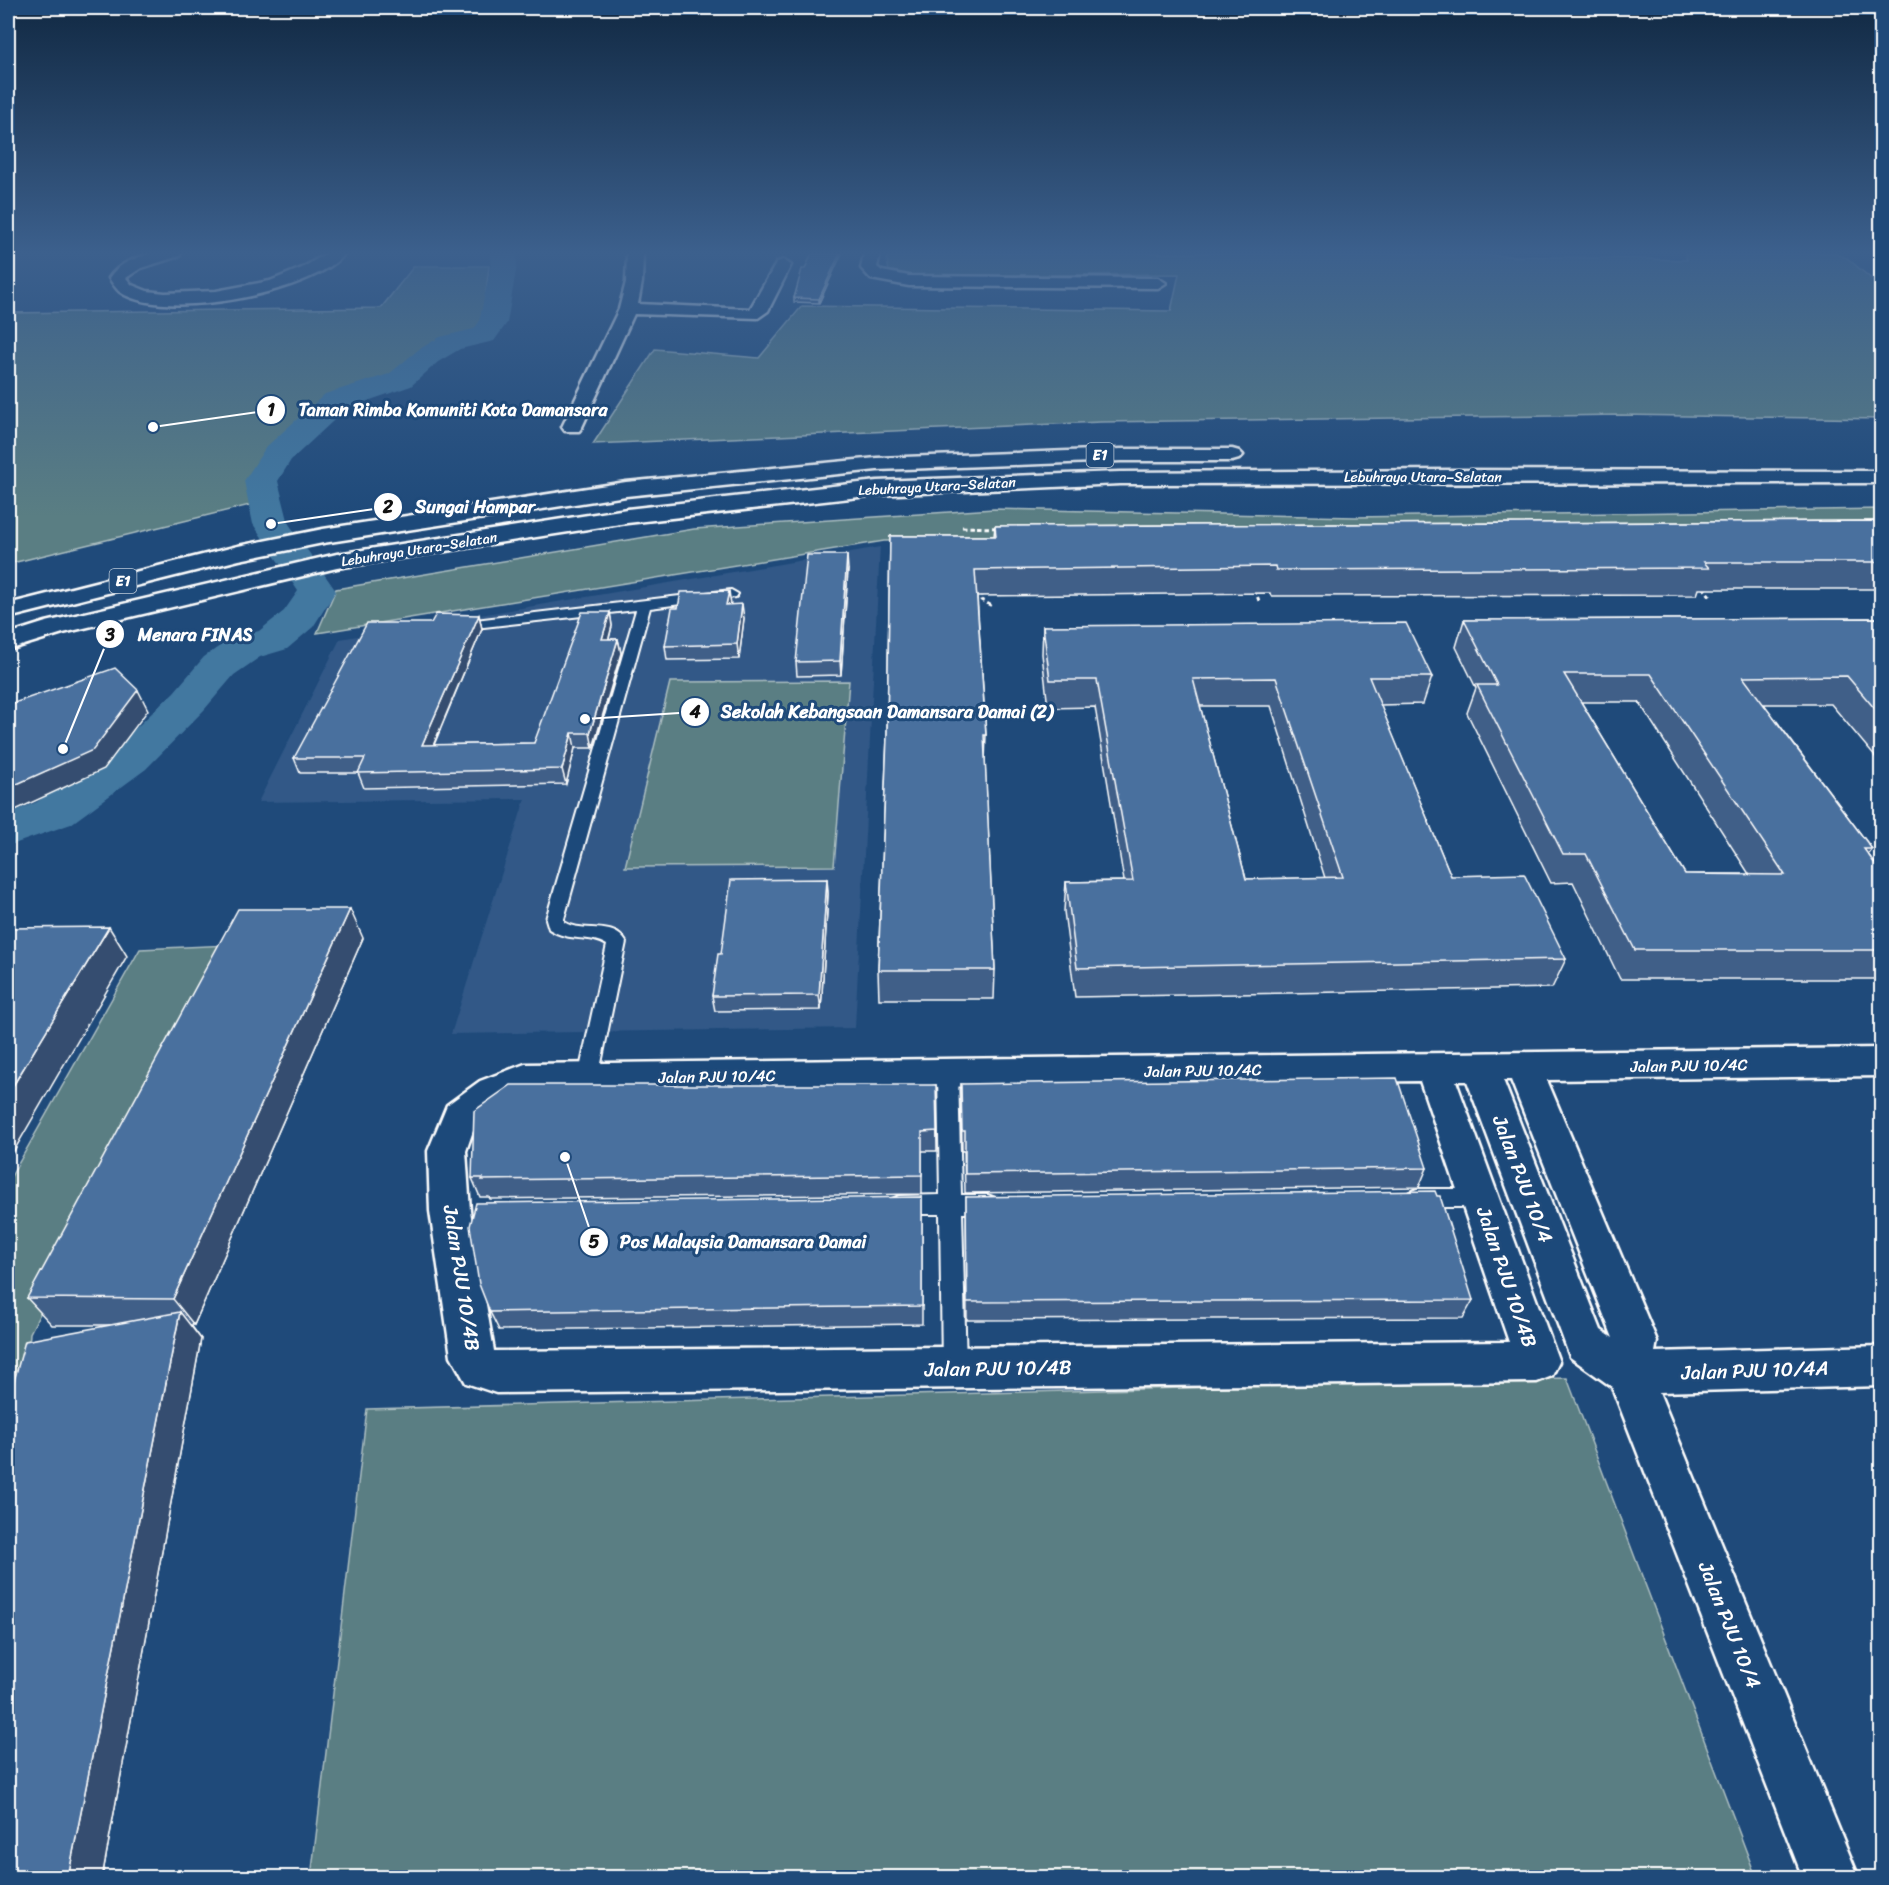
<svg xmlns="http://www.w3.org/2000/svg" width="1889" height="1885" viewBox="0 0 1889 1885" font-family="Sriracha,sans-serif">
<style>
.built{fill:#305887}
.green{fill:#5a7e83;stroke:#acbec1;stroke-width:1.5}
.lines{fill:none;stroke-linecap:round;stroke-linejoin:round}
.river{fill:#4378a0;fill-rule:evenodd}
.lane-casing{stroke:#fff;stroke-width:4}
.street-casing{stroke:#fff;stroke-width:5}
.highway-casing{stroke:#fff;stroke-width:5}
.path{stroke:#fff;stroke-width:3;stroke-dasharray:4.5 3;stroke-linecap:butt}
.lane{fill:#1f4a7a;fill-rule:evenodd}
.street{fill:#1f4a7a;fill-rule:evenodd}
.highway{fill:#1f4a7a;fill-rule:evenodd}
.wall{fill:#405f88;stroke:#fff;stroke-width:1.5;fill-rule:evenodd}
.shaded-wall{fill:#344e6f;stroke:#fff;stroke-width:1.5}
.building{fill:#4a6f9e;stroke:#fff;stroke-width:1.5;fill-rule:evenodd}
.labels{text-anchor:middle;stroke-width:6;stroke-linejoin:round;paint-order:stroke}
.far-street-label{font-size:14px;fill:#fff;stroke:#1f4a7a}
.shield{fill:#1f4a7a;stroke:#bcc9d7;stroke-width:1.5}
.shield-label{font-size:15px;font-weight:bold;fill:#fff}
.street-label{font-size:16px;fill:#fff;stroke:#1f4a7a}
.near-street-label{font-size:20px;fill:#fff;stroke:#1f4a7a}
.leader{fill:none;stroke:#fff;stroke-width:2}
.callout-dot{fill:#fff;stroke:#1f4a7a;stroke-width:2}
.mark-label{font-size:18px;text-anchor:middle;font-weight:bold;fill:#111}
.callout-label{font-size:18px;text-anchor:middle;font-weight:bold;fill:#fff;stroke:#1f4a7a;stroke-width:6;stroke-linejoin:round;paint-order:stroke}
</style>
<rect width="100%" height="100%" fill="#1f4a7a"/>
<filter id="ink" filterUnits="userSpaceOnUse"><feTurbulence type="fractalNoise" baseFrequency=".0167" numOctaves="2"/><feDisplacementMap in="SourceGraphic" scale="12" xChannelSelector="R" yChannelSelector="G"/><feConvolveMatrix kernelMatrix="1 2 1 2 8 2 1 2 1" color-interpolation-filters="sRGB"/></filter>
<g filter="url(#ink)">
<path class="built" d="M880,547L855,1028L451,1034L525,799L258,802L340,639Z"/>
<path class="green" d="M886,253H1389L1687,260L1685,253H1833L1847,258L1881,287V419L1621,415L1101,422L593,444L655,349L759,358L802,306L1171,311L1179,274L905,276L889,272Z
M414,266H489L483,320L474,333L445,341L418,355L391,377L328,400L268,455L248,483L250,505L8,564V313L381,308Z
M994,509L1355,517L1881,509V535L884,541L317,633L336,589L694,529Z
M849,681L834,866L625,867L670,682Z
M230,945L30,1333L27,1376L8,1445V1182L140,949Z
M1567,1378L1756,1877L311,1878L367,1409Z"/>
<g class="lines">
<path class="river" d="M490,253H516L517,265L507,323L494,341L460,349L438,362L411,386L347,408L291,460L278,481L289,524L336,591L313,627L287,649L260,657L234,675L204,710L146,769L71,824L8,846V814L37,802L114,749L174,692L204,657L230,639L259,631L284,611L298,591L253,524L244,481L266,447L325,394L389,374L418,350L440,337L474,329L479,322L491,265Z"/>
<g class="lane-casing">
<path id="lane" d="M731,590L738,594L736,597L650,608L564,919V922C582,934 613,920 626,942L598,1078L595,1083L588,1086L581,1083L578,1078L607,945C590,934 570,943 549,929L546,919L636,610L475,628L468,624L475,620Z
M948,1065L955,1068L958,1073L961,1195H988L996,1198L999,1204L996,1210L988,1213H962L966,1368L962,1376L954,1379L946,1376L942,1368L940,1214H899L891,1211L888,1205L891,1199L899,1196L940,1195L938,1073L941,1068Z
M1417,1189H1479L1487,1192L1490,1198L1487,1204L1479,1207H1417L1409,1204L1406,1198L1409,1192Z"/>
</g>
<g class="street-casing">
<path id="street" d="M152,253H181L179,256L141,268L126,278L132,285L147,291L165,293L216,291L270,281L302,268L327,253H345C315,293 162,322 120,292C116,289 112,282 109,278C119,263 135,258 152,253Z
M627,253H643L642,282L638,304L750,309L777,262L783,260L791,265L768,311L758,318L634,314L582,427L579,431H565L562,427L619,309L626,282Z
M864,253H880L877,267L882,271L909,276L1158,278L1166,283L1158,288L909,286L871,279L861,268Z
M1882,1048V1076L1547,1080L1657,1341L1655,1352L1882,1346V1386L1659,1392L1859,1878H1803L1612,1387L1570,1357L1467,1081H1456L1559,1362L1552,1376L1537,1382L496,1393L466,1383L451,1356L430,1211L428,1151L447,1105L480,1081L525,1064ZM1503,1080H1511L1613,1338L1601,1330ZM1420,1081L1509,1342L494,1351L470,1211L466,1151L475,1125L506,1101L528,1092Z"/>
</g>
<g class="highway-casing">
<path id="highway" d="M1121,449H1232L1239,451L1243,455L1239,459L1232,461H1121L877,470L626,496L323,543L239,560L8,618V604L238,546L323,529L626,482L877,458Z
M1450,470L1882,471V483L1120,484L877,495L627,523L337,568L63,633L8,650V634L46,622L337,554L627,509L877,481L1120,472Z"/>
</g>
<path class="path" d="M962,527L997,528
M1703,587L1711,597
M1255,590L1259,601
M981,592V600L992,606"/>
<use href="#lane" class="lane"/>
<use href="#street" class="street"/>
<use href="#highway" class="highway"/>
</g>
<path class="wall" d="M812,253H842L819,303L794,302V298Z
M1881,521V589H1699L1697,595L1271,596L1270,593L977,596L986,735L985,763L995,970L994,999H879L878,970L887,736L890,536H994L995,526Z
M848,569L841,675L797,676L796,662Z
M731,605L744,618L739,659L667,660L665,646Z
M610,612L612,626L609,639H618L621,653L593,748H575L566,784L364,788L358,773H300L294,758L431,623L479,615L482,629L434,745L534,743Z
M1881,618V764L1831,704H1764L1872,849L1868,854L1881,872V979H1620L1573,882L1551,883L1467,713L1476,688L1456,647L1464,620ZM1581,702H1639L1749,874H1685Z
M1043,626L1432,677L1423,704L1380,705L1451,876L1566,959L1552,988L1075,997L1064,911L1066,882L1124,881L1095,707L1048,708L1042,654ZM1200,706H1271L1325,878L1246,879Z
M827,879L828,894L821,1010L715,1011L712,996L721,954Z
M363,938L194,1325H191L201,1339L102,1878H8L110,1325H52L27,1298Z
M961,1084L1427,1168L1419,1187L965,1193L964,1151H962Z
M936,1085L937,1151H922V1194L490,1199L489,1197H480L472,1178Z
M922,1197V1324L499,1330L490,1312Z
M966,1197L1473,1300L1463,1318L967,1320Z"/>
<path class="shaded-wall" d="M840,253H842L819,303V299Z
M847,555L848,569L841,675L840,661Z
M729,591L731,605H726Z
M742,604L744,618L739,659L737,644Z
M610,612L612,626L605,653L602,639Z
M479,615L482,629L427,760L422,745Z
M618,639L621,653L593,748L590,733Z
M138,690L148,710L104,769L9,813L8,810V788Z
M572,733L575,748L566,784L562,769Z
M827,879L828,894L821,1010L819,995Z
M350,909L363,938L194,1325L173,1299Z
M109,927L127,956L8,1161V1094Z
M180,1312L201,1339L102,1878H68Z"/>
<path class="building" d="M812,253H840L819,299L794,298L802,269H805Z
M1881,521V562H1704L1709,568L1276,570L1275,566L975,570L986,735H984L995,970H878L887,736L890,536H996L995,526Z
M807,555H847L840,661L796,662Z
M729,591L726,605L742,604L737,644L665,646L672,608H678L681,592Z
M582,612H610L602,639H618L590,733H572L562,769L358,773L365,758H294L367,623H431L436,614L479,615L422,745L534,743Z
M1881,618V716L1847,676L1743,677L1872,849H1864L1881,872V950H1635L1586,854H1563L1477,685H1497L1464,620ZM1564,674H1651L1785,875L1685,874Z
M1406,623L1432,677H1369L1451,876L1524,874L1566,959L1077,968L1066,882L1133,881L1097,680H1050L1043,626ZM1276,678L1343,877L1246,879L1193,679Z
M115,668L138,690L93,750L8,788V705Z
M827,879L819,995L712,996L718,954H721L731,880Z
M238,909H350L173,1299L27,1298Z
M109,927L8,1094V928Z
M1397,1078L1427,1168L965,1174V1131H962L961,1084Z
M511,1085H936L937,1131L922,1132V1175L482,1180L483,1178H472L474,1111Z
M1435,1191L1437,1196H1440L1473,1300L967,1302L966,1197Z
M922,1197V1306L490,1312L479,1284L470,1226L476,1203Z
M180,1312L68,1878H8V1403L25,1341Z"/>
</g>
<linearGradient id="sky" x2="0" y2="1"><stop stop-color="#112943"/><stop offset="0.49" stop-color="#3c608d"/><stop offset="1" stop-color="#3c608d" stop-opacity="0"/></linearGradient>
<rect width="1889" height="516" fill="url(#sky)"/>
<g class="labels">
<g class="far-street-label">
<text x="1423" y="482">Lebuhraya Utara–Selatan</text>
<text transform="translate(937 486) rotate(-3)" y="5">Lebuhraya Utara–Selatan</text>
<text transform="translate(419 549) rotate(-9)" y="5">Lebuhraya Utara–Selatan</text>
</g>
<g class="shield">
<rect x="1086.5" y="443" width="27" height="24" rx="4.5"/>
<rect x="109.5" y="569" width="27" height="24" rx="4.5"/>
</g>
<g class="shield-label">
<text x="1100" y="460">E1</text>
<text x="123" y="586">E1</text>
</g>
<g class="street-label">
<text transform="translate(1689 1065) rotate(-1)" y="6">Jalan PJU 10/4C</text>
<text transform="translate(1203 1070) rotate(-1)" y="6">Jalan PJU 10/4C</text>
<text transform="translate(717 1076) rotate(-1)" y="6">Jalan PJU 10/4C</text>
</g>
<g class="near-street-label">
<text transform="translate(1523 1179) rotate(69)" y="7">Jalan PJU 10/4</text>
<text transform="translate(1507 1277) rotate(71)" y="7">Jalan PJU 10/4B</text>
<text transform="translate(462 1278) rotate(81)" y="7">Jalan PJU 10/4B</text>
<text transform="translate(998 1368) rotate(-1)" y="7">Jalan PJU 10/4B</text>
<text transform="translate(1755 1370) rotate(-2)" y="7">Jalan PJU 10/4A</text>
<text transform="translate(1730 1625) rotate(68)" y="7">Jalan PJU 10/4</text>
</g>
</g>
<path class="leader" d="M153 427L271 410M271 524L388 507M63 749L110 634M585 719L695 712M565 1157L594 1242"/>
<g class="callout-dot">
<circle cx="153" cy="427" r="6"/>
<circle cx="271" cy="524" r="6"/>
<circle cx="63" cy="749" r="6"/>
<circle cx="585" cy="719" r="6"/>
<circle cx="565" cy="1157" r="6"/>
<circle cx="271" cy="410" r="15"/>
<circle cx="388" cy="507" r="15"/>
<circle cx="110" cy="634" r="15"/>
<circle cx="695" cy="712" r="15"/>
<circle cx="594" cy="1242" r="15"/>
</g>
<g class="mark-label">
<text x="271" y="416">1</text>
<text x="388" y="513">2</text>
<text x="110" y="641">3</text>
<text x="695" y="718">4</text>
<text x="594" y="1248">5</text>
</g>
<g class="callout-label">
<text x="453" y="416">Taman Rimba Komuniti Kota Damansara</text>
<text x="475" y="513">Sungai Hampar</text>
<text x="195" y="641">Menara FINAS</text>
<text x="887" y="718">Sekolah Kebangsaan Damansara Damai (2)</text>
<text x="743" y="1248">Pos Malaysia Damansara Damai</text>
</g>
<rect width="1889" height="1885" fill="none" stroke="#1f4a7a" stroke-width="30"/>
<rect x="15" y="15" width="1859" height="1855" fill="none" stroke="#fff" stroke-width="2" filter="url(#ink)"/>
</svg>
